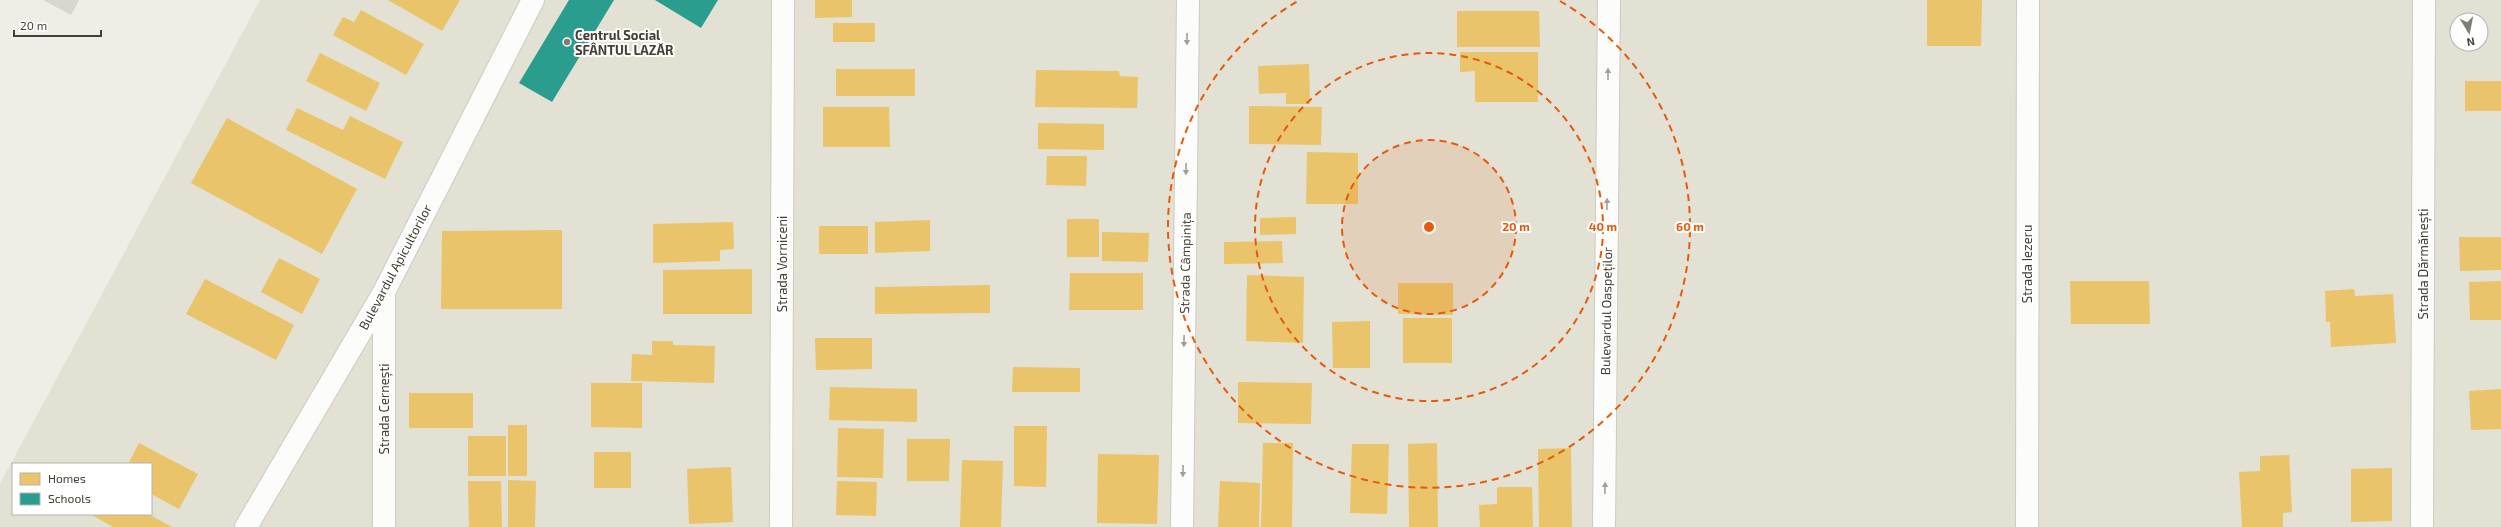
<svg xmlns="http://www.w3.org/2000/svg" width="2501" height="527" viewBox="0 0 2501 527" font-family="'Exo 2',sans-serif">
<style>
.residential{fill:#e3e1d3;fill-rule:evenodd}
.homes{fill:#e9c46a}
.schools{fill:#2a9d8f}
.building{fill:#d8d6ce}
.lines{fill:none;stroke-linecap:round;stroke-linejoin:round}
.minor-casing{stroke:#cccbc4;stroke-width:24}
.minor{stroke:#fcfcfb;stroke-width:22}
.oneway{fill:#a09e97}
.ring{fill:none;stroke:#e8590c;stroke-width:2;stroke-dasharray:7 5}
.poi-dot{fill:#807d72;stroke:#fff;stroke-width:1.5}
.labels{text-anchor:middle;stroke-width:4;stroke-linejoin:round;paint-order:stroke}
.poi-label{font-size:13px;font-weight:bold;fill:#444033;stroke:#fff;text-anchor:start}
.street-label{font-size:13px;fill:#444033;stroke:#fff}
.centre{fill:#e8590c;stroke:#fff;stroke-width:2}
.ring-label{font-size:12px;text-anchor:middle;font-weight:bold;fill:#e8590c;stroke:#fff;stroke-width:4;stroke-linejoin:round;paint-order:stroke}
</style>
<rect width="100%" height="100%" fill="#eeede6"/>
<path class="residential" d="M260,0H2501V527H0V484ZM2457,20H2481V44H2457ZM13,464H151V514H13Z"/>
<path class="homes" d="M388,0H460L442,31Z
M815,0H852V17L815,18Z
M1927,0H1982L1981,46H1927Z
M361,10L424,44L406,75L333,35L343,17L354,22Z
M1457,11H1539L1540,47H1457Z
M833,23H875V42H833Z
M1460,52H1538V102H1475V71L1460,72Z
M320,53L380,83L366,111L306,81Z
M1309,64L1310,104H1286V93L1259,94L1258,66Z
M836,69H915V96H836Z
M1036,70L1119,71L1120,76L1138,77L1137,108L1035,107Z
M2465,81H2501V111H2465Z
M1249,106L1322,107L1321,145L1249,144Z
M823,107H889L890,147H823Z
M297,108L343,130L350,116L403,142L385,179L286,130Z
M227,118L357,189L322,254L191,183Z
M1038,123L1104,124V150L1038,149Z
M1307,152L1358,153V204H1306Z
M1047,156H1087L1086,186L1046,185Z
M1296,217V234L1260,235V218Z
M1067,219H1099V257H1067Z
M930,220V251L875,253V222Z
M733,222L734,249L720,250V261L653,263V224Z
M819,226H868V254H819Z
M562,230V309H441L442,231Z
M1102,232L1149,233L1148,262L1102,261Z
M2459,237H2501V270L2460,271Z
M1282,241L1283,263L1224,264V242Z
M279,258L320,279L302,314L261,292Z
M752,269V314H663V270Z
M1070,273H1143V310H1069Z
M1247,275L1304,277L1303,343L1246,341Z
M205,279L294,325L276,360L186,314Z
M2070,281H2149L2150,324H2071Z
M2501,281V320H2470L2469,282Z
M1398,283H1453V315L1398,314Z
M990,285V313L875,314V287Z
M2354,289L2355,296L2393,294L2396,343L2331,347L2330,322H2326L2325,291Z
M1403,318H1452V363H1403Z
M1370,321V368H1333L1332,322Z
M815,338H872V369L816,370Z
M652,341H673V345L715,346L714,383L631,381L632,354L652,355Z
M1013,367L1080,368V392H1012Z
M1238,382L1312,383L1311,424L1238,423Z
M591,383H642V428L591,427Z
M830,387L917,389V422L829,420Z
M2501,389V429L2471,430L2469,391Z
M409,393H473V428H409Z
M508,425H527V476H508Z
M1014,426H1047L1046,487L1014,486Z
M838,428L884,429L883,478L837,477Z
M468,436H506V476H468Z
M907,439H950L949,481H907Z
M139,443L198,474L179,509L151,494V464H128Z
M1263,443H1293L1292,527H1261Z
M1437,443L1438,527H1409L1408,444Z
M1352,444H1389L1387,514L1350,513Z
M1571,448L1572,527H1539L1538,449Z
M594,452H631V488H594Z
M1098,454L1159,455L1157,524L1097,523Z
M2289,455L2292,512L2283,513V527H2242L2239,472L2260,471V456Z
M962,460L1003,461L1001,527H960Z
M731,467L733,522L689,524L687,469Z
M2392,468V521L2351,522V469Z
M508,480L536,481L535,527H508Z
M468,481H501L502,527H469Z
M837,481L877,482L876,516L836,515Z
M1220,481L1260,483L1259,527H1218Z
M1497,487H1532L1533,527H1480L1479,505L1497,504Z
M90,514H148L172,527H113Z"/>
<path class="schools" d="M569,0H614L552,102L519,83Z
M655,0H718L701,28Z"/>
<path class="building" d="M43,0H79L71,15Z"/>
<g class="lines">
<g class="minor-casing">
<path id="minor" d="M384,292V527
M246,527L384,292L533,0
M781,527L783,0
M1182,527L1188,0
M1604,527L1609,0
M2027,527L2028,0
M2422,527L2424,0"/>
</g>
<use href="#minor" class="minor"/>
</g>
<defs><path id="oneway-solid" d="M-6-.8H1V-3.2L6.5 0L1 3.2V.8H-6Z"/></defs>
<g class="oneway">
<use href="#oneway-solid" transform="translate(1187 39) rotate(91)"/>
<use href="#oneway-solid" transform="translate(1608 74) rotate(-90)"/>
<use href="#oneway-solid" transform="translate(1186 169) rotate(91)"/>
<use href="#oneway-solid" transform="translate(1607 204) rotate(-89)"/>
<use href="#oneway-solid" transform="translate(1184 341) rotate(91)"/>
<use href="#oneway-solid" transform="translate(1183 471) rotate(91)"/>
<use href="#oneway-solid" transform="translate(1605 488) rotate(-89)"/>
</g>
<circle cx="1429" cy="227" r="87" fill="#e8590c" fill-opacity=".12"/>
<g class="ring">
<circle cx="1429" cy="227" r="87"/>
<circle cx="1429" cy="227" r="174"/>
<path d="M1560 1A261 261 0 1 1 1298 1"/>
</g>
<circle class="poi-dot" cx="567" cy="42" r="4"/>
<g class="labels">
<g class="poi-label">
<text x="575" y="40">Centrul Social<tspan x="575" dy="15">SFÂNTUL LAZĂR</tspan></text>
</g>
<g class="street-label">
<text transform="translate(1185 263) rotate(-89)" y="5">Strada Câmpinița</text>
<text transform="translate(782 264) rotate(-90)" y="5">Strada Vorniceni</text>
<text transform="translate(2027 264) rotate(-90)" y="5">Strada Iezeru</text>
<text transform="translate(2423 264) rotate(-90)" y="5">Strada Dărmănești</text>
<text transform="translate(395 267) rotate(-62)" y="5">Bulevardul Apicultorilor</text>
<text transform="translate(1606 311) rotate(-89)" y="5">Bulevardul Oaspeților</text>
<text transform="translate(384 409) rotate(-90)" y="5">Strada Cernești</text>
</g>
</g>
<circle cx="1429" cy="227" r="6" class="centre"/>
<g class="ring-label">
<text x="1516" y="231">20 m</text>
<text x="1603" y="231">40 m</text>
<text x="1690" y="231">60 m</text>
</g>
<rect x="12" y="463" width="140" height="52" fill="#ffffff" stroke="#b4b3ad"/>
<rect x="20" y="473" width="20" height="12" fill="#e9c46a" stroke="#b4b3ad"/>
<text x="48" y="483" font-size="12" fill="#444033">Homes</text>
<rect x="20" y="493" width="20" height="12" fill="#2a9d8f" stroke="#b4b3ad"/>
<text x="48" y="503" font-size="12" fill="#444033">Schools</text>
<g transform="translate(2469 32) rotate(170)"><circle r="19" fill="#ffffff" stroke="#b4b3ad"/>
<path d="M0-3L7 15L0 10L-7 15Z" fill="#807d72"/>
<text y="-6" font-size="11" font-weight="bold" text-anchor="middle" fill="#444033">N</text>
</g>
<path d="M14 30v6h87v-6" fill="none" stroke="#444033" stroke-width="2"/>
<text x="20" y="30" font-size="12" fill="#444033" stroke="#ffffff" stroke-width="3" paint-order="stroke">20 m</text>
</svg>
